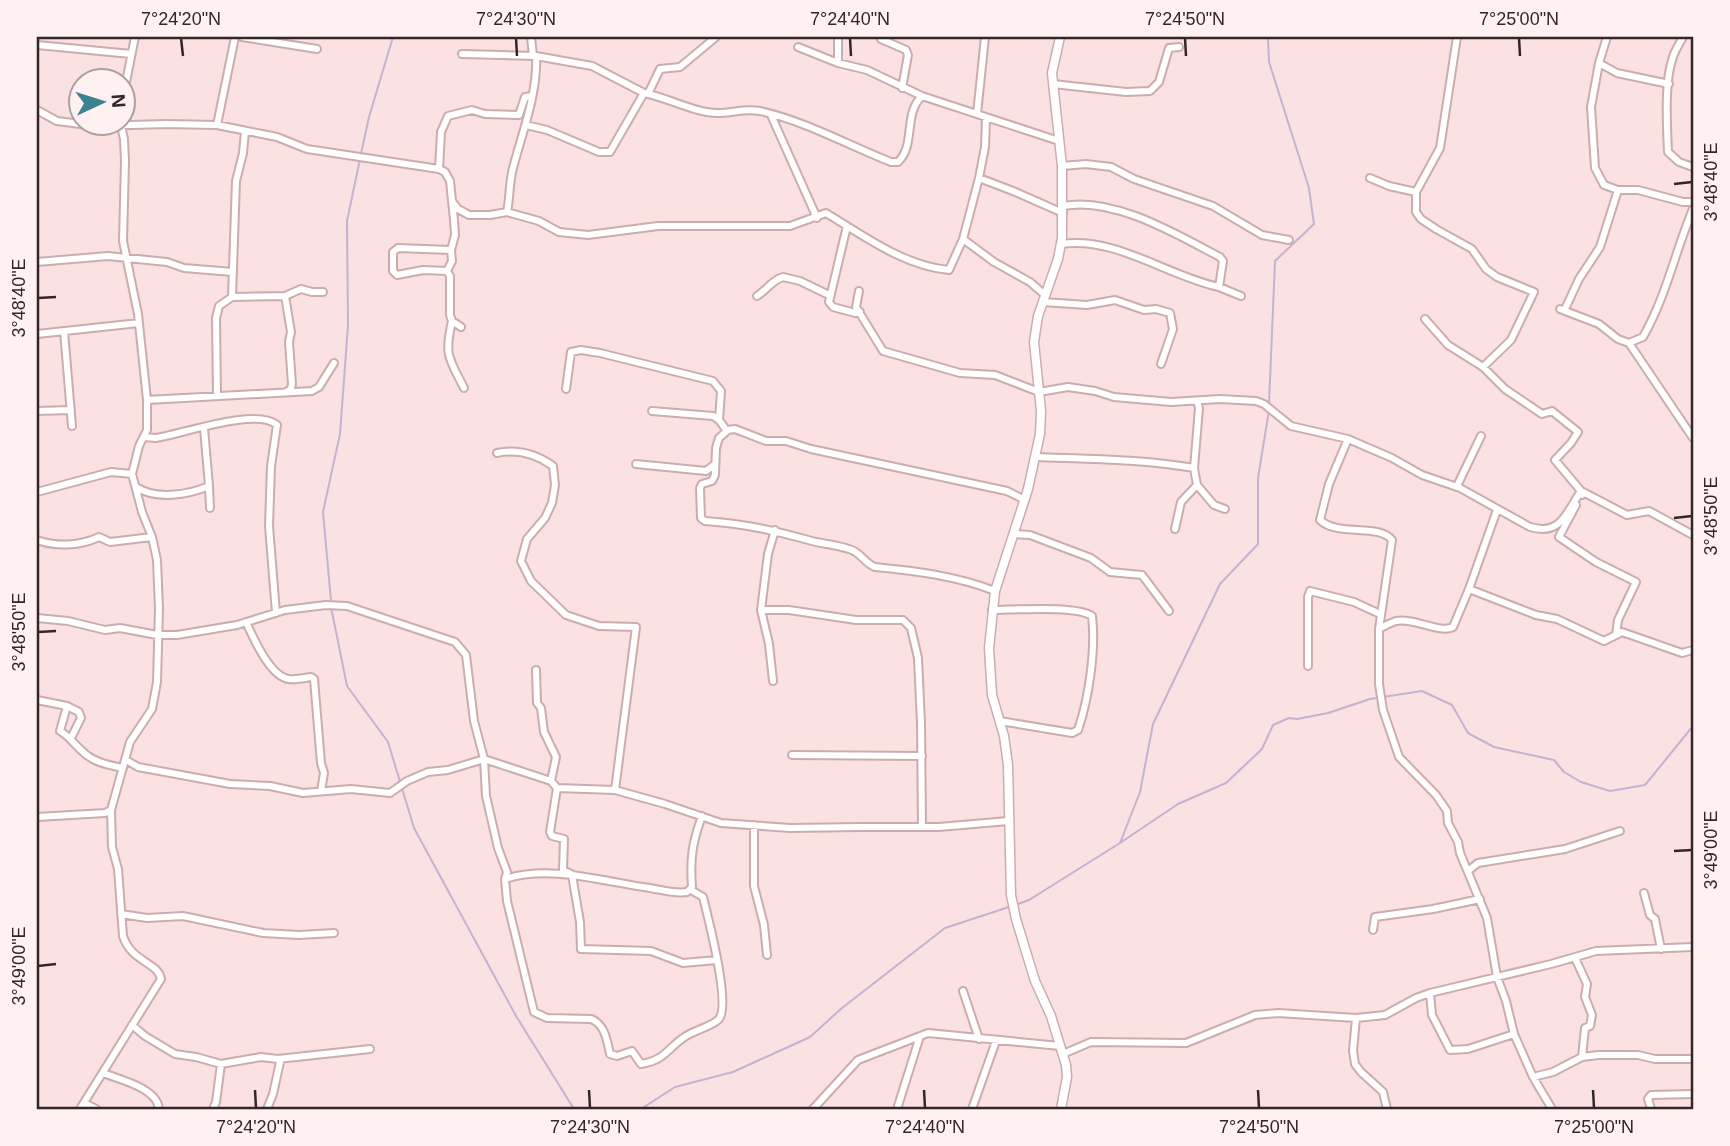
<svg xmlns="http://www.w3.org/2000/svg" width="1730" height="1146" viewBox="0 0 1730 1146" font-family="Arial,sans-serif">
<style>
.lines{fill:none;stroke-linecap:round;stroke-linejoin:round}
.stream{stroke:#c3b3d0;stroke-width:2}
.minor-casing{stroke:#ccadae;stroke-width:10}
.tertiary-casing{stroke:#ccadae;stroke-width:11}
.minor{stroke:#fff;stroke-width:6}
.tertiary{stroke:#fff;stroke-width:8}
.ticks{fill:none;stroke:#322626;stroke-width:2.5}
.neatline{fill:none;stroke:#322626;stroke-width:2.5}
.ticks-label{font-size:18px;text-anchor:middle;fill:#322626}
</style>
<rect width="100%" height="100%" fill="#fbe1e1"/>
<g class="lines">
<path class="stream" d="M1268,37L1269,62L1309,188L1314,224L1275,261L1269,404
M361,154L369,117L393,37
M331,601L323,512L340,434L348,325L347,221L360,159
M331,607L347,686L388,742L414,828L516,1016L574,1109
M1120,843L1178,804L1226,783L1262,749L1273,725L1289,718L1297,719L1328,713L1370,699L1422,691L1452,705L1468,733L1494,747L1554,760L1564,772L1581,782L1610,791L1645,785L1693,726
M1018,904L1029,900L1120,843L1140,792L1153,724L1220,584L1258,544V478L1269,410
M641,1109L675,1087L733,1072L810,1037L842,1008L945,928L1009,907"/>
<g class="minor-casing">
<path id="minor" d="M242,37L317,49
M531,37L533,56
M838,37V63
M1457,37L1440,148L1416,192V212L1421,219L1436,229L1472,249L1486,269L1497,277L1534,292L1511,340L1483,367
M1607,37L1599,63L1591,107L1595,168L1604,185L1618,190
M1683,37C1680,43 1675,50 1673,57C1664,81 1667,126 1668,152L1679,162L1693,167
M881,39L906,50L908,55L902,88
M37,45L131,54
M798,47L838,63L867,70L922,96L1059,141
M462,54L536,56
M1599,63L1617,73L1669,84
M1053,84L1126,92L1150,91L1159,82L1169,48L1179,47
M648,94L660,69L680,67L716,37
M122,102L135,37
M37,110L57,121L96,126L166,124L217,125L277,137L307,149L439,169L445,172L450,181L454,220L455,235L451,250L452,261L447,271L450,276V315L452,321L461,327
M977,114L985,37
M771,115L817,218
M217,125L235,37
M526,125L547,130L599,152H610L644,93C669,98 692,112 717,113C733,113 745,108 760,111C805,121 848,145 891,162H898C916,145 903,114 922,96
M1062,166L1086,164L1111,167L1134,179L1213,206L1262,235L1289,240
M439,169L441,132L448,116L472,110L485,114L519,115L525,97L532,96
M979,178L1013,191L1063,213
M1370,178L1389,186L1416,192
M452,201L458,209L469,215H490L507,212L539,221L559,232L588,235L658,226H790L826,213C864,236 904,266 949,270L963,239L979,178L985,147L986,118
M1063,206C1113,196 1176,234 1220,257L1223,261L1219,287L1241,296
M507,212C510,198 509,183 513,168C522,133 538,93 536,56L592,66L644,93
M847,226L829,302L833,307L855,313L860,312
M963,239L994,262L1030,282L1045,295
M1061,244C1116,236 1167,276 1219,287
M37,262L108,256L167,262L184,268L233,272
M447,271L423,270L397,275L393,271V252L398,248L451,250
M859,291L856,307L883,351L960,373L995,375L1039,392L1068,387L1095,391L1114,397L1171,402L1220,399L1256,401L1264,404L1291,426L1348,439L1392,458L1422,475L1460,488L1530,527C1561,536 1566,513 1581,491L1555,460L1571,443L1578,432L1552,411L1542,414L1505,389L1483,367L1448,345L1425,319
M285,296L291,332L289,342L292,384L291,389L286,392
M757,296C767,290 772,280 783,277L800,281L829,295
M232,297L236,181L243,153L245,131
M1043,302L1087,305L1115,300L1144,310L1156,309L1170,313L1173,329L1161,364
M1566,307L1579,279L1600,247L1618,190H1638L1683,202H1693
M1560,309L1599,324L1618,339L1629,343L1643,337C1666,297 1675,252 1693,209
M452,321C444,356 449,358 464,388
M64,331L72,426
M37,334L139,323
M1629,343L1693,438
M566,389L571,352L581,350L600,353L713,381L721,391L719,420
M217,395L216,318L219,306L232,297L285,296L301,289L312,292H323
M147,400L312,391L319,387L334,363
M37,411L71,410
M652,411L713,416L719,420L727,431
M144,437L156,438C182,434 257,407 277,425L271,466L269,526L276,613
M1348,439L1329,484L1320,520C1338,537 1379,523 1392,540L1379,629V684L1383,710L1399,757L1436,795L1447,811L1448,823L1458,842L1460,853L1487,918L1497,977L1506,1001L1514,1034L1533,1077L1552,1109
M497,453C517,449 536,454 553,466L555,485L552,503L545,518L527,539L521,561L531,581L566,615L599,626L636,627L615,790
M1036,457C1089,459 1142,459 1194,468
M636,464L706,471L714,465
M1197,485L1214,505L1225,509
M209,486L210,508
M1457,486L1481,436
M136,487C156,500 188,495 209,486L204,428
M37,492L111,472L132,474
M1582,495L1583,492L1627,515L1649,511L1693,535
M1576,505L1559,537L1596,562L1636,582L1618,620L1616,635
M1175,529L1181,502L1197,485L1194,468L1199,408L1197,401
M1014,534L1030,535L1091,558L1110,572L1142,575L1169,611
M37,540C57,547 80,546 99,537L110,542L152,537
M1469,589L1536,615L1557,619L1604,641L1622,632L1682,653L1693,650
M995,591C957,576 916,571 875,567C864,563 861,552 849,549C837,545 824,544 812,541C772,530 746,524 705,521L701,518L700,488L702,484L712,481L715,475L716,448L719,438L728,430L735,429L766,441H786L811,449L1007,491L1025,500
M761,610H789L856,620H903L911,628L918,658L921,723L922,827
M992,610C1013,610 1077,605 1092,616C1096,649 1089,698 1078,730L1072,733L1000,721
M37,618L68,621L105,630L120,628L157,635H177L237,625L285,610L326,605L347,606L455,642L466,655L474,721L484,759L486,796L498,848L507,872L505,879C549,864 605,882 650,888C662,890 675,894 687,892L692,887C690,859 692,843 702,816
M246,622C253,637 270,677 289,679C296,680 304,678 311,677L314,679L321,763L324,773L321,791
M1379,629C1384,626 1390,623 1396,621C1413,617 1440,634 1453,627L1469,589L1497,510
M1308,666V597L1310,591L1354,602L1380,614
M536,670L537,703L541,708L544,732L556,757L551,781
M773,681L769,644L761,610L768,554L775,530
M37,700L67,706L79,712L81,718L71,738
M67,706L60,731C69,736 73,743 81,750C92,762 108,765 123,768
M792,755L922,756
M126,760L138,767L230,784L270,786L303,793L351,789L390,793L407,781L428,772L448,770L484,759L551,781L557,788L550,832L552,836L564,839L563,870L571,874
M557,788L615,790L665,804L721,823L790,828L860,827H939L1008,821
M37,817L105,813L111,810
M754,825V886L764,925L767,955
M1468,871L1478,863L1565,849L1620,831
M572,875L580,922L581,949L651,951L683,963L717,960
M505,879L507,901L534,1012L547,1018L591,1019C605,1024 607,1041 610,1054L617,1056L632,1051L641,1064C666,1060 667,1048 686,1036C695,1030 713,1026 719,1019C731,1004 708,918 703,897L691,890
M1644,893L1650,915L1655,919L1661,949
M121,914L147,918L183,916L263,933L299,935L334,933
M1373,930L1375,917L1433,909L1480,899
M1575,958L1587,984L1585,997L1592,1015L1590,1026L1585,1028L1582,1057
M963,991L979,1039
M1430,993L1432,1015L1450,1050L1468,1049L1514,1034
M1356,1018L1353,1051L1355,1064L1361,1072L1383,1092L1387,1109
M132,1025L145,1036L175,1054L196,1057L221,1064L261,1057L278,1059L280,1062L273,1094L267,1109
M1063,1054L1091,1042L1186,1043L1255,1015L1278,1013L1356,1018L1385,1015L1416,998L1430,993L1551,964L1596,951L1693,947
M278,1059L370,1049
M103,1073C121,1080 157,1088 159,1109
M1533,1077L1553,1072L1582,1057L1598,1055H1638L1655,1059H1693
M84,1103L96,1109
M898,1106L920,1036
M80,1109L161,979C158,962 131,962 123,936L118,869L112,847L111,810L130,742L152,709L157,682L159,609L157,560L152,537L142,512L132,474L139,446L147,430V400L138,314L123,241L125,161L124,139L120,122
M213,1109L216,1102L221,1064
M813,1109L858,1060L928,1033L1060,1046
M972,1109L996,1041
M1651,1109L1648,1099L1651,1095L1693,1094"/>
</g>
<g class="tertiary-casing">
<path id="tertiary" d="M1060,37L1052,73L1062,166V238L1058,259L1038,316L1034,342L1041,411L1040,434L1028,489L995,591L989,648L992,695L1004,736L1008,765L1011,895L1016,919L1035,981L1051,1016L1066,1065L1067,1077L1061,1109"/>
</g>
<use href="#minor" class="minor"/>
<use href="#tertiary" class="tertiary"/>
</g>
<path class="ticks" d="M181,38L183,56M516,38L517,56M850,38L851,56M1185,38L1186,56M1519,38L1520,56M1674,184L1692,182M38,298L56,297M1674,518L1692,516M38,632L56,631M1674,851L1692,850M38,966L56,964M255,1090L256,1108M589,1090L590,1108M924,1090L925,1108M1258,1090L1259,1108M1593,1090L1594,1108"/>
<rect width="1730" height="1146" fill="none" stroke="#fff1f2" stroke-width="77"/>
<g transform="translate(102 102) rotate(86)"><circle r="33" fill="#fff1f2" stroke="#ada0a0" stroke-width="2"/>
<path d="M0-5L12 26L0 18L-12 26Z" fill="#3d8290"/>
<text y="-10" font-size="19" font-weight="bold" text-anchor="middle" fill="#322626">N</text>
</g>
<rect x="38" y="38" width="1654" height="1070" class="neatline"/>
<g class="ticks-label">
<text x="181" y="25">7°24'20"N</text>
<text x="516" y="25">7°24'30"N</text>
<text x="850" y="25">7°24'40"N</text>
<text x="1185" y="25">7°24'50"N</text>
<text x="1519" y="25">7°25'00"N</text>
<text transform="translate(1711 182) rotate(-90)" y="6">3°48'40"E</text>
<text transform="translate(19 298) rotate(-90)" y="6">3°48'40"E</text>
<text transform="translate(1711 516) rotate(-90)" y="6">3°48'50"E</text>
<text transform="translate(19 632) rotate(-90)" y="6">3°48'50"E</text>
<text transform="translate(1711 850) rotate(-90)" y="6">3°49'00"E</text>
<text transform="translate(19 966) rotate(-90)" y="6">3°49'00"E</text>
<text x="256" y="1133">7°24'20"N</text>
<text x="590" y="1133">7°24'30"N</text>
<text x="925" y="1133">7°24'40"N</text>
<text x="1259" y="1133">7°24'50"N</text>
<text x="1594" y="1133">7°25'00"N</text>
</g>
</svg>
